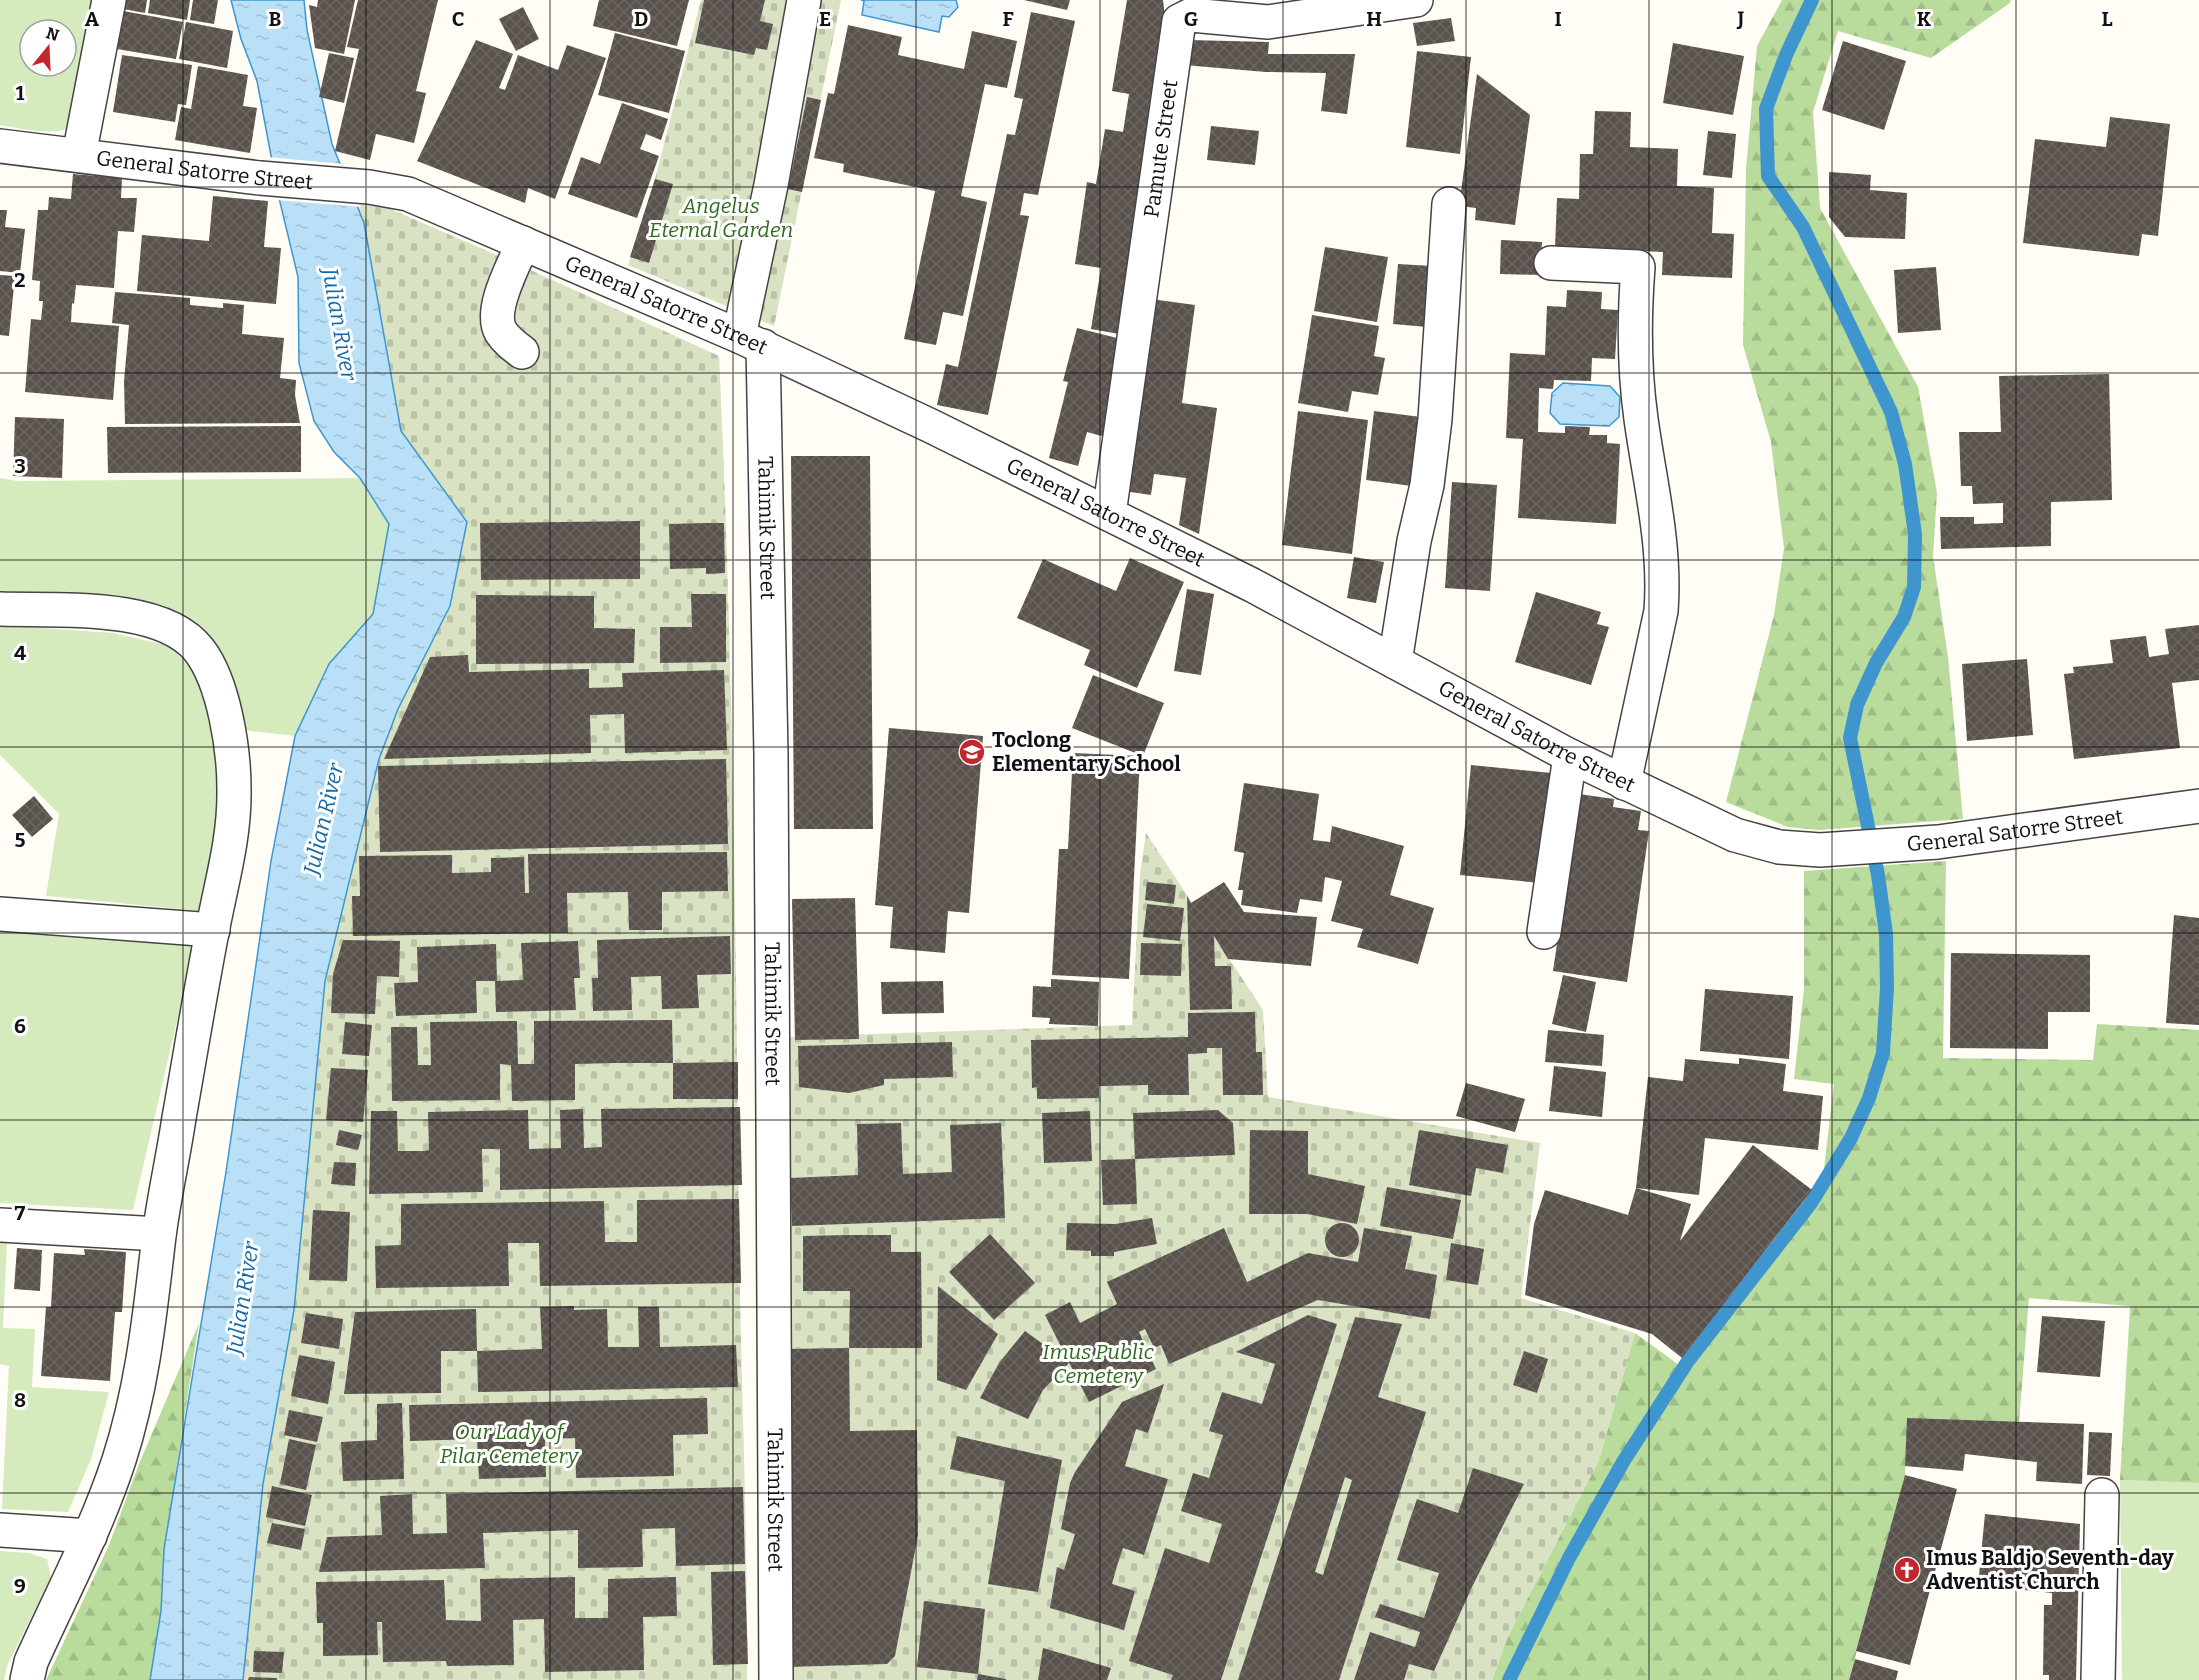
<svg xmlns="http://www.w3.org/2000/svg" width="2199" height="1680" viewBox="0 0 2199 1680" font-family="Bitter,serif">
<style>
.grass{fill:#d5ebbd;fill-rule:evenodd}
.forest{fill:url(#forest-firs)}
.cemetery{fill:url(#cemetery-stones)}
.water{fill:url(#water-ripples);stroke:#3f96cf;stroke-width:1.5}
.pier{fill:#fffdf5}
.lines{fill:none;stroke-linecap:round;stroke-linejoin:round}
.stream{stroke:#3f96cf;stroke-width:14}
.building{fill:url(#building-cross-hatch);fill-rule:evenodd}
.minor-casing{stroke:#444;stroke-width:36}
.minor{stroke:#fff;stroke-width:33}
.grid{fill:none;stroke:#111;stroke-width:1.5;stroke-opacity:0.55}
.labels{text-anchor:middle;stroke-width:6;stroke-linejoin:round;paint-order:stroke}
.street-label{font-size:21px;fill:#111;stroke:#fff}
.park-label{font-size:21px;font-style:italic;fill:#2f6b1f;stroke:#fff}
.poi-label{font-size:21px;font-weight:bold;fill:#111;stroke:#fff;text-anchor:start}
.water-label{font-size:22px;font-style:italic;fill:#1768a6;stroke:#fff}
.grid-label{font-size:20px;text-anchor:middle;font-weight:bold;fill:#111;stroke:#fff;stroke-width:6;stroke-linejoin:round;paint-order:stroke}
</style>
<defs>
<pattern id="forest-firs" width="22" height="20" patternUnits="userSpaceOnUse" patternTransform="scale(1.5)"><rect width="22" height="20" fill="#b9dc9c"/><path d="M5 1l3.5 6h-7zM16 11l3.5 6h-7z" fill="#9ebc85"/></pattern>
<pattern id="cemetery-stones" width="16" height="16" patternUnits="userSpaceOnUse" patternTransform="scale(1.5)"><rect width="16" height="16" fill="#d9e3c4"/><path d="M2 7V4a2 2 0 0 1 4 0v3zM10 15v-3a2 2 0 0 1 4 0v3z" fill="#b9c2a7"/></pattern>
<pattern id="water-ripples" width="26" height="14" patternUnits="userSpaceOnUse" patternTransform="scale(1.5)"><rect width="26" height="14" fill="#b9e0f7"/><path d="M2 4q2-2 4 0t4 0M15 11q2-2 4 0t4 0" fill="none" stroke="#9ebfd3"/></pattern>
<pattern id="building-cross-hatch" width="8" height="8" patternUnits="userSpaceOnUse" patternTransform="scale(1.5)"><rect width="8" height="8" fill="#5a524d"/><path d="M0 0l8 8M0 8l8-8" fill="none" stroke="#6d6662"/></pattern>
</defs>
<rect width="100%" height="100%" fill="#fffdf5"/>
<path class="grass" d="M0,0H99L73,127C49,136 24,129 0,125ZM30,30H66V66H30Z
M0,478L17,481L360,478L389,524L373,614L329,664L295,736L243,730L214,648L0,598Z
M0,625L113,633L170,646L202,681L221,752L219,817L202,911L46,896L59,814L0,755Z
M0,932L195,943L133,1210L0,1203Z
M0,1243H7L3,1328L35,1329L32,1387L109,1392L91,1459L68,1512L2,1509L9,1366L0,1364Z
M2120,1480L2199,1483V1680H2122Z
M0,1551L29,1553L47,1559L51,1577L7,1666L4,1680H0Z"/>
<path class="forest" d="M1782,0H2011L2010,3L1931,58L1838,31L1813,112L1820,208L1918,387L1937,493L1933,556L1948,657L1963,819L1819,830L1788,827L1726,802L1774,615L1784,548L1771,442L1743,345L1746,169L1757,46Z
M1946,861L1943,1058L2093,1060L2097,1024L2199,1030V1483L2120,1480L2130,1306L2029,1298L2019,1422L1908,1419L1905,1475L1849,1680H1492L1508,1636L1599,1460L1635,1333L1686,1370L1820,1202L1834,1084L1794,1079L1804,989V871Z
M199,1323L164,1549L161,1611L150,1680H46L109,1545L139,1464Z"/>
<path class="cemetery" d="M701,0H841L774,326L628,265L655,179Z
M356,204L388,208L515,263L719,356C733,651 736,946 739,1241C741,1387 748,1534 747,1680H243L263,1484L294,1310L325,981L379,759L467,522L401,431L364,223Z
M1146,833L1263,1010L1268,1097L1540,1143L1521,1298L1635,1333L1599,1460L1508,1636L1492,1680H784L786,1037L1132,1025L1140,874Z"/>
<path class="water" d="M231,0H304L307,30L332,144L364,223L401,431L467,522L450,606L398,709L379,759L325,981L294,1310L263,1484L243,1680H150L161,1611L164,1549L226,1172L271,861L295,736L329,664L373,614L389,524L360,478L334,452L314,421L299,363L298,277L279,198L257,81L241,39Z
M861,0H956L958,7L949,17L942,16L939,32L862,15L864,1Z
M1563,383L1610,386L1620,397L1619,417L1609,426L1560,424L1550,413L1552,393Z"/>
<path class="pier" d="M268,157L344,164L361,207L276,200Z"/>
<g class="lines">
<path class="stream" d="M1509,1680L1569,1558L1623,1462L1688,1361L1811,1203L1851,1138L1869,1098L1883,1053L1887,988L1886,934L1878,875L1850,738L1857,705L1876,663L1904,617L1914,587L1915,534L1905,464L1891,412L1803,227L1768,176L1766,109L1786,55L1812,0"/>
</g>
<path class="building" d="M119,0H147L145,13L118,8Z
M150,0H190L187,20L148,13Z
M193,0H218L214,24L190,20Z
M318,0H355L344,54L315,48L309,5L317,7Z
M358,0H438L416,91L426,93L414,143L376,134L370,160L335,151L359,49L347,47Z
M599,0H689L677,46L593,26Z
M704,0H765L760,21L773,24L767,50L756,48L754,55L695,43Z
M1024,0H1070L1067,10Z
M1127,0H1163L1169,51L1125,335L1091,329L1101,268L1075,264L1087,182L1096,184L1105,129L1123,132L1129,94L1112,91Z
M523,7L539,39L516,51L499,19Z
M118,10L183,22L176,59L111,48Z
M1031,12L1075,21L1038,195L1024,193L1020,215L1029,216L988,415L937,405L946,364L958,367L1007,134L1015,135L1023,99L1014,97Z
M1451,18L1455,41L1417,46L1413,23Z
M186,22L233,31L227,68L179,59Z
M848,25L902,37L898,55L964,69L972,31L1017,41L1007,88L985,84L961,196L987,202L963,316L943,312L936,345L904,339L935,191L843,172L844,164L814,158L828,93L834,94Z
M615,33L685,51L669,113L598,95Z
M476,40L513,54L499,88L505,90L518,55L558,70L567,45L606,58L555,199L528,188L525,203L417,161Z
M1188,40L1269,42L1268,54H1355L1347,114L1321,111L1326,73L1266,72L1184,65Z
M1843,41L1906,61L1884,130L1822,110Z
M1673,43L1744,56L1733,115L1663,103Z
M1417,51L1471,57L1460,154L1406,147Z
M329,53L354,58L344,103L319,97Z
M122,55L192,65L186,105L178,104L175,122L113,112Z
M198,66L248,75L243,106L257,108L250,153L175,140L181,107L191,109Z
M1477,74L1530,115L1515,225L1475,220L1476,208L1459,206Z
M807,97L821,100L802,192L788,189Z
M622,103L668,119L661,140L646,134L640,149L659,156L637,218L568,194L581,157L600,164Z
M1595,111L1631,112L1630,147L1678,149L1677,186L1714,188L1712,233L1734,234L1732,278L1662,275L1663,252L1555,247L1557,198L1579,199L1580,154H1593Z
M2110,117L2170,124L2158,236L2142,234L2139,256L2023,243L2035,139L2106,147Z
M1211,126L1259,131L1255,165L1207,160Z
M1708,131L1736,134L1732,178L1703,175Z
M1829,172L1871,175L1870,190L1907,193L1905,239L1845,237L1829,217Z
M73,174L122,178L121,198H137L134,232L118,231L114,288L76,285L74,304L72,303L71,322L119,326L113,400L25,392L31,319L41,320L43,301H39L40,281L32,280L38,210H48L49,197L71,199Z
M655,179L673,184L649,263L630,257Z
M213,196L268,201L264,247L281,248L276,304L137,291L142,235L209,241Z
M0,210H7L5,227L25,229L20,273L0,271Z
M1501,240L1542,242L1540,275L1500,274Z
M1325,247L1388,257L1377,322L1314,311Z
M1398,264L1432,266L1427,327L1393,324Z
M1936,267L1941,330L1898,333L1894,270Z
M0,275L15,276L9,336L0,335Z
M1567,290L1602,292L1601,309L1618,310L1615,359L1592,358L1591,381L1554,380L1553,389L1539,388L1538,432L1565,433V426L1590,427L1589,435H1607V443L1620,444L1616,524L1518,518L1523,439L1506,438L1510,353L1545,355L1547,306L1566,307Z
M115,292L190,298V305L223,308V303L244,305L242,334L284,338L280,378L296,380L295,395L300,423L125,424L124,381L129,325L112,323Z
M1151,299L1195,305L1182,403L1217,408L1199,534L1179,525L1186,478L1154,474L1151,495L1124,491Z
M1312,315L1379,326L1374,356L1385,358L1378,395L1352,391L1348,412L1298,403Z
M1077,328L1129,341L1105,437L1087,432L1078,466L1049,458L1068,382L1063,381Z
M2109,374L2112,500L2051,502V546L1941,549L1940,517H1974V524L2003,523V503L1973,504L1972,486H1961L1959,432H2001L1999,376Z
M1298,411L1368,420L1352,554L1282,545Z
M1374,411L1421,417L1412,486L1366,480Z
M15,417L64,419L62,478L13,476Z
M301,426V472L108,473L107,427Z
M791,456H870L873,829H794Z
M1452,482L1497,485L1490,591L1445,588Z
M640,521V579L481,580L480,523Z
M705,523H724L725,573L706,574V568L670,569L669,524Z
M1354,557L1384,562L1376,603L1347,598Z
M1130,558L1184,582L1137,688L1084,665L1090,650L1017,618L1043,559L1116,591Z
M1187,589L1214,594L1201,675L1174,671Z
M1536,592L1601,612L1597,624L1609,627L1591,685L1515,662Z
M691,594H726V662L660,663V627H692Z
M476,595L594,596V628L635,629L634,663L476,664Z
M2199,625V680L2172,683L2180,748L2074,759L2064,674L2074,673L2073,667L2113,663L2110,640L2146,636L2149,657L2169,654L2165,629Z
M468,655L469,672L589,669V688L623,687L622,673L724,670L727,750L625,753L624,714L590,715L591,753L384,759L430,657Z
M2027,659L2033,735L1967,741L1962,664Z
M1093,675L1164,703L1143,756L1072,728Z
M889,728L983,736L969,913L948,911L945,953L890,948L893,907L875,905Z
M1073,753L1140,756L1129,979L1052,975L1059,849H1068Z
M726,759L728,844L380,852L378,766Z
M1471,765L1551,773L1540,883L1460,875Z
M1244,783L1319,794L1313,840L1330,842L1332,826L1404,846L1390,895L1434,908L1418,964L1357,947L1363,929L1331,921L1342,881L1325,877L1322,902L1300,899L1297,913L1241,905L1243,890H1238L1244,853L1234,851Z
M1579,794L1614,799L1613,807L1641,811L1638,830L1649,831L1627,982L1553,971Z
M34,796L53,819L32,837L12,815Z
M727,852L728,891L662,892V930H629L628,892L567,893L568,933L353,936L352,896H360L359,856L452,855V873L491,872V858L524,857L525,893H529L528,854Z
M1147,882L1176,885L1174,904L1145,900Z
M1224,882L1244,912L1317,917L1311,966L1228,959L1214,936L1215,966H1231L1232,1009L1190,1010L1187,896L1191,903Z
M855,898L859,1039L795,1040L792,899Z
M1147,904L1184,908L1180,941L1143,937Z
M2174,915L2199,918V1025L2166,1023Z
M730,936L731,974L697,975L699,1008L662,1009L661,976L631,977L632,1010L593,1011L592,978H598L597,940Z
M343,940L400,941L399,977L377,976L375,1014L331,1013L333,974Z
M578,941L580,978H574L576,1010L496,1012L495,981H476L477,1013L396,1016L394,983L418,982L417,947L496,944L497,981L523,980L521,943Z
M1141,943L1182,944L1181,976L1140,975Z
M1951,953L2090,955V1012H2048V1049L1950,1048Z
M1563,975L1596,982L1586,1032L1552,1024Z
M1051,979L1099,982L1098,1026L1049,1024L1050,1018L1032,1017L1033,986L1051,987Z
M943,981L944,1013L882,1014L881,982Z
M1705,989L1793,996L1789,1059L1700,1051Z
M1255,1012L1256,1052H1262L1263,1095H1223L1222,1048H1207V1053L1188,1054L1189,1095H1148V1085L1104,1086H1099V1098L1037,1099V1087L1032,1088L1031,1040L1188,1037V1013Z
M672,1020L673,1063L738,1062V1099H673V1063H615L575,1064V1100L512,1101L511,1065L500,1064V1100L392,1101L391,1027H417L418,1065H431L430,1022L517,1021L518,1064H534V1021Z
M345,1022L372,1025L369,1056L342,1054Z
M1548,1030L1604,1035L1602,1066L1545,1062Z
M952,1042L953,1077L884,1079V1085L849,1093L799,1087L798,1046Z
M1739,1058L1786,1064L1783,1091L1823,1096L1818,1150L1705,1138L1699,1195L1636,1188L1691,1204L1680,1241L1753,1145L1812,1190L1682,1358L1652,1334L1525,1295L1534,1224L1545,1190L1628,1215L1636,1188L1648,1077L1683,1081L1685,1059L1739,1064Z
M1554,1066L1606,1072L1602,1117L1549,1111Z
M331,1068L368,1070L363,1122L326,1120Z
M1466,1083L1525,1099L1515,1132L1456,1116Z
M740,1107L742,1185L500,1190V1149H482L483,1192L369,1194L371,1111H397L398,1151H424L429,1150L428,1112L528,1110L529,1149L561,1148L560,1110L583,1109L584,1148L602,1147L601,1109Z
M1218,1110L1233,1123L1235,1155L1135,1159L1133,1113Z
M1090,1111L1092,1161L1044,1163L1042,1113Z
M901,1123L903,1174L952,1172L950,1125L1001,1123L1005,1218L792,1226L790,1178L858,1175L857,1124Z
M339,1130L362,1135L358,1150L336,1145Z
M1250,1130L1308,1131V1174L1365,1186L1357,1224L1307,1214H1249Z
M1419,1130L1508,1145L1503,1173L1476,1168L1471,1196L1409,1185Z
M1135,1159L1137,1204L1103,1205L1101,1160Z
M334,1162L356,1163L355,1186L331,1184Z
M1387,1187L1461,1200L1453,1239L1380,1226Z
M739,1199L741,1283L540,1286L539,1243H508L509,1286L376,1288L375,1246L401,1245V1204L604,1201L605,1242H637V1200Z
M313,1210L350,1212L347,1281L309,1280Z
M1152,1218L1157,1244L1114,1252V1256H1091V1251L1066,1250L1067,1223L1115,1224Z
M1325 1240a17 17 0 1 1 34 0a17 17 0 1 1-34 0Z
M1224,1228L1247,1282L1308,1253L1358,1262L1364,1228L1412,1236L1405,1269L1437,1275L1430,1319L1318,1300L1169,1364L1161,1345L1154,1348L1145,1329L1139,1332L1156,1369L1089,1402L1045,1315L1070,1302L1080,1323L1117,1304L1107,1282Z
M990,1234L1035,1283L994,1320L949,1272Z
M849,1235H891V1252H921L922,1348H849L850,1291H803V1236Z
M1451,1243L1484,1249L1478,1285L1446,1280Z
M17,1248L42,1250L40,1291L14,1289Z
M84,1249L126,1252L122,1312H115L110,1381L41,1376L46,1307H51L54,1253L85,1255Z
M938,1286L998,1334L966,1390L937,1380Z
M574,1306V1310L607,1309L608,1347H639L638,1307H659L660,1347L736,1345L738,1387L478,1392L477,1351H441V1393L344,1394L355,1312L476,1309L477,1351L510,1350L542,1349L540,1307Z
M306,1313L343,1319L339,1349L301,1343Z
M1308,1315L1337,1324L1221,1680H1171L1173,1675L1129,1661L1165,1548L1209,1563L1222,1524L1181,1511L1193,1473L1209,1478L1223,1435L1209,1431L1222,1392L1262,1404L1275,1364L1236,1352Z
M2042,1316L2105,1321L2100,1377L2037,1372Z
M1355,1317L1402,1324L1378,1397L1426,1412L1339,1680H1238ZM1345,1477L1352,1480L1323,1575L1315,1572Z
M1025,1331L1069,1363L1043,1390L1028,1419L980,1398L999,1363Z
M849,1348L850,1431L917,1430L918,1535L895,1656L887,1664L787,1667L785,1349Z
M1524,1351L1548,1359L1537,1393L1513,1385Z
M299,1355L335,1362L328,1404L291,1396Z
M1164,1384L1148,1433L1136,1429L1125,1466L1168,1479L1144,1555L1123,1548L1117,1566L1112,1584L1135,1591L1124,1630L1050,1608L1057,1567L1064,1570L1075,1534L1061,1529L1070,1483L1075,1472L1122,1402Z
M707,1398L708,1434L673,1435L674,1476L576,1478L575,1438L545,1439L546,1477L479,1479L477,1439L410,1441L409,1405Z
M402,1403L404,1479L343,1481L341,1442L377,1440V1404Z
M289,1410L323,1417L317,1442L284,1435Z
M1907,1418L2084,1424L2082,1484L2036,1481L2037,1462L1965,1454L1963,1471L1905,1466Z
M2089,1432L2112,1433L2110,1476L2087,1475Z
M957,1436L1062,1460L1038,1592L988,1584L1005,1481L950,1469Z
M289,1439L316,1445L306,1490L280,1484Z
M1473,1468L1524,1484L1472,1587L1434,1671L1409,1664L1404,1680H1354L1370,1632L1415,1647L1420,1632L1375,1617L1380,1604L1424,1618L1439,1573L1397,1560L1410,1519L1417,1499L1458,1513Z
M1905,1475L1957,1489L1910,1665L1856,1651Z
M272,1486L312,1495L305,1526L266,1517Z
M743,1487L745,1564L676,1566L675,1528L642,1529L643,1567L578,1568V1530L483,1533L485,1568L319,1572L327,1537L382,1535L380,1496L412,1494L413,1534L447,1533L446,1494Z
M1985,1514L2080,1524L2076,1680H2049V1675H2043L2044,1605H2052V1593L1978,1585Z
M272,1523L305,1529L301,1550L267,1543Z
M745,1571L748,1664L713,1665L711,1572Z
M575,1577V1618H608V1579L676,1577L677,1616L643,1617L644,1670L545,1672L544,1619L513,1620L514,1665L447,1666L446,1661L383,1662L382,1622H377L378,1655L323,1656V1623H317L316,1582L444,1580L446,1620L481,1621L480,1579Z
M924,1601L985,1609L978,1674L917,1667Z
M1043,1648L1111,1668L1107,1680H1038Z
M254,1651L284,1652L282,1673L253,1672Z
M1855,1659L1898,1671L1896,1680H1849Z
M978,1674L1006,1679V1680H977Z
M249,1677L277,1678V1680H248Z"/>
<g class="lines">
<g class="minor-casing">
<g id="minor">
<path id="s1" d="M0,146L260,178L369,187L408,194L739,336L931,426L1252,585L1570,756L1735,835L1779,847L1820,850L1938,842L2199,806"/>
<path d="M79,155L109,0"/>
<path d="M1551,263L1638,267C1634,318 1634,369 1641,419C1650,484 1666,545 1661,611L1624,783"/>
<path d="M739,336L771,185L804,0"/>
<path id="s2" d="M763,346L771,755L776,1680"/>
<path d="M522,352C514,346 506,340 501,332C488,310 514,265 523,243"/>
<path id="s3" d="M1109,514L1179,21L1191,15L1268,22L1416,0"/>
<path d="M0,609C55,611 162,602 199,650C224,682 234,749 234,789C235,838 221,884 212,932C200,994 190,1056 179,1118C173,1158 164,1197 159,1236C150,1312 143,1386 119,1460C96,1530 61,1595 31,1662L27,1680"/>
<path d="M1395,662L1414,541L1427,485L1435,419L1449,204"/>
<path d="M0,914L213,930"/>
<path d="M1544,932L1570,756"/>
<path d="M0,1225L159,1234"/>
<path d="M0,1530L90,1536"/>
<path d="M2098,1680L2102,1495"/>
</g>
</g>
<use href="#minor" class="minor"/>
</g>
<path class="grid" d="M183,0V1680M366,0V1680M550,0V1680M733,0V1680M916,0V1680M1100,0V1680M1283,0V1680M1466,0V1680M1649,0V1680M1832,0V1680M2016,0V1680M0,187H2199M0,373H2199M0,560H2199M0,747H2199M0,933H2199M0,1120H2199M0,1307H2199M0,1493H2199"/>
<defs>
<g id="school-disc" transform="scale(1.35)"><circle r="9.5" fill="#c4262e" stroke="#fff"/><path d="M0-5L7-2L0 1L-7-2ZM-4 1L0 2.5L4 1V4Q0 6-4 4Z" fill="#fff"/></g>
<g id="church-disc" transform="scale(1.35)"><circle r="9.5" fill="#c4262e" stroke="#fff"/><path d="M-1.2-6h2.4v3.5h3.3v2.4h-3.3V6h-2.4V-.1h-3.3v-2.4h3.3Z" fill="#fff"/></g>
</defs>
<g fill-rule="evenodd">
<use href="#school-disc" x="972" y="752"/>
<use href="#church-disc" x="1907" y="1570"/>
</g>
<g class="labels">
<g class="street-label">
<text dy="7" stroke="none"><textPath href="#s3" startOffset="369">Pamute Street</textPath></text>
<text dy="7" stroke="none"><textPath href="#s1" startOffset="206">General Satorre Street</textPath></text>
<text dy="7" stroke="none"><textPath href="#s1" startOffset="692">General Satorre Street</textPath></text>
<text dy="7" stroke="none"><textPath href="#s1" startOffset="1178">General Satorre Street</textPath></text>
<text dy="7" stroke="none"><textPath href="#s2" startOffset="182">Tahimik Street</textPath></text>
<text dy="7" stroke="none"><textPath href="#s1" startOffset="1664">General Satorre Street</textPath></text>
<text dy="7" stroke="none"><textPath href="#s1" startOffset="2168">General Satorre Street</textPath></text>
<text dy="7" stroke="none"><textPath href="#s2" startOffset="668">Tahimik Street</textPath></text>
<text dy="7" stroke="none"><textPath href="#s2" startOffset="1154">Tahimik Street</textPath></text>
</g>
<g class="park-label">
<text x="721" y="213">Angelus<tspan x="721" dy="24">Eternal Garden</tspan></text>
<text x="1098" y="1359">Imus Public<tspan x="1098" dy="24">Cemetery</tspan></text>
<text x="509" y="1439">Our Lady of<tspan x="509" dy="24">Pilar Cemetery</tspan></text>
</g>
<g class="poi-label">
<text x="992" y="747">Toclong<tspan x="992" dy="24">Elementary School</tspan></text>
<text x="1926" y="1565">Imus Baldjo Seventh-day<tspan x="1926" dy="24">Adventist Church</tspan></text>
</g>
<g class="water-label">
<text transform="translate(340 324) rotate(80)" y="8">Julian River</text>
<text transform="translate(323 819) rotate(-77)" y="8">Julian River</text>
<text transform="translate(242 1298) rotate(-81)" y="8">Julian River</text>
</g>
</g>
<g class="grid-label">
<text x="92" y="26">A</text>
<text x="275" y="26">B</text>
<text x="458" y="26">C</text>
<text x="641" y="26">D</text>
<text x="825" y="26">E</text>
<text x="1008" y="26">F</text>
<text x="1191" y="26">G</text>
<text x="1374" y="26">H</text>
<text x="1558" y="26">I</text>
<text x="1741" y="26">J</text>
<text x="1924" y="26">K</text>
<text x="2107" y="26">L</text>
<text x="20" y="100">1</text>
<text x="20" y="287">2</text>
<text x="20" y="473">3</text>
<text x="20" y="660">4</text>
<text x="20" y="847">5</text>
<text x="20" y="1033">6</text>
<text x="20" y="1220">7</text>
<text x="20" y="1407">8</text>
<text x="20" y="1593">9</text>
</g>
<g transform="translate(48 48) rotate(18)"><circle r="28" fill="#ffffff" stroke="#a0a0a0" stroke-width="1.5"/>
<path d="M0-4.5L10 22L0 15L-10 22Z" fill="#c4262e"/>
<text y="-9" font-size="16" font-weight="bold" text-anchor="middle" fill="#111111">N</text>
</g>
</svg>
